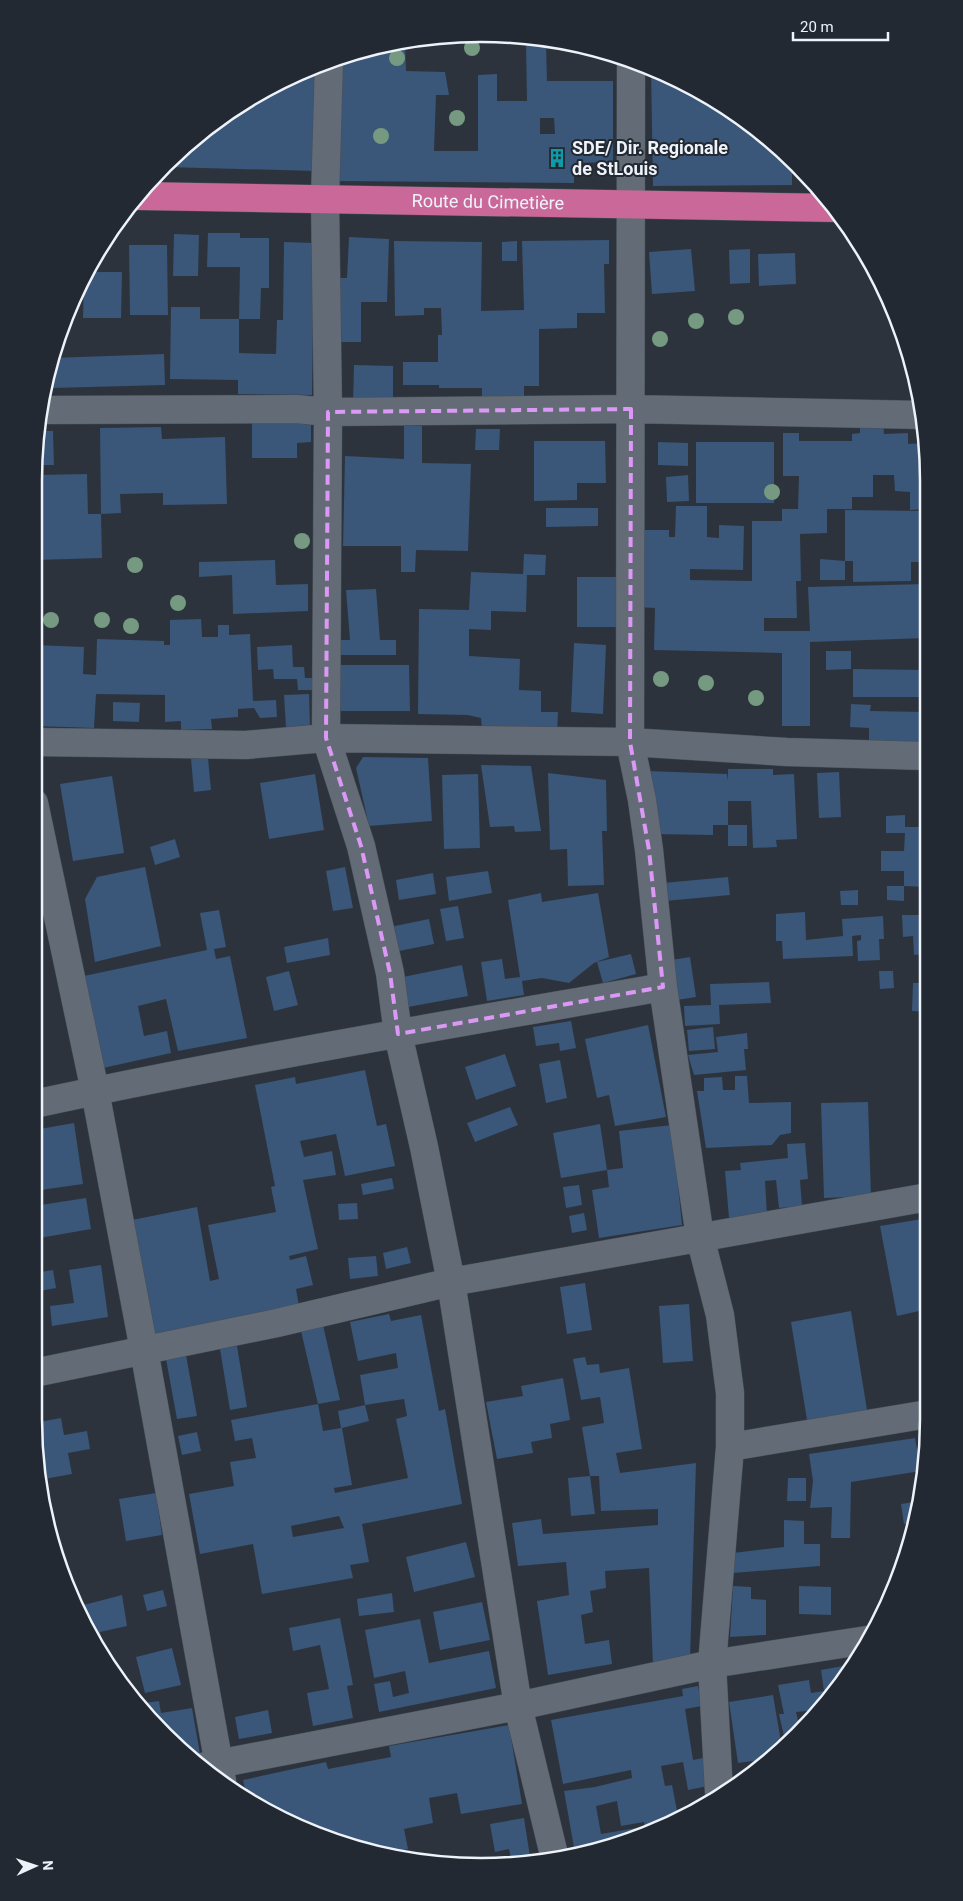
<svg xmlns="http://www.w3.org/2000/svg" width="963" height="1901" viewBox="0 0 963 1901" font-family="Roboto,sans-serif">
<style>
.building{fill:#3a5678;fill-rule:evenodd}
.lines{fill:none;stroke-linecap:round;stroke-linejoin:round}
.minor-casing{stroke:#484f57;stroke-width:29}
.highway-casing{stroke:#484f57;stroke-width:29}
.minor{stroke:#636c76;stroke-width:28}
.highway{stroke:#ca6899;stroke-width:28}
.tree{fill:#759a81}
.marked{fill:none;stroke:#db99f5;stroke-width:4;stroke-dasharray:10 6;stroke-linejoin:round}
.labels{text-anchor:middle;stroke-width:4;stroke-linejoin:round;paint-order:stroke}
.poi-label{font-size:18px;font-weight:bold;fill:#eef3f9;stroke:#222932;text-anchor:start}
.street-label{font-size:18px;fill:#eef3f9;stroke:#222932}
.rim{fill:none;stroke:#eef3f9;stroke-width:2.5}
</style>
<rect width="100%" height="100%" fill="#2c333d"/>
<path class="building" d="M440,37V42L411,41L423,38Z
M405,42L406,71L445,72L449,95H436L434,151H478V75L497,74V101H527L526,45H546L547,81H613V162L574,163V183L335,181L341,57ZM540,118H554L555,134H540Z
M316,67V171L166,167L186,145L257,94Z
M651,69L679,80L754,126L792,164V185L653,186Z
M208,233H240V238H269V288H261L260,319H239V353L276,354L277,320H283L284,242L314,243L312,395L238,394V380L170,379L171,307H200V319H239L240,267H207Z
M174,234L199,235L198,276H173Z
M349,237L389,239L387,302H361V342H333L334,278H347Z
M609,240V264H604L605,313H577V328L539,329V386H524V396H482V388H439V385H403V362H438V335H442L441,308H424V315L395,316L394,241L482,242L481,311L524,310L522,241Z
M517,241V261H502V242Z
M129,245H167L168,315H130Z
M691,249L695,291L652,294L649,252Z
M750,249V283L730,284L729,250Z
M795,253L796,284L759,286L758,254Z
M87,272H122L121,318H83L84,278Z
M164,354L165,385L52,388L50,362L52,358Z
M354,365L393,366V404L353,403Z
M883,418L884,434L908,433V444L925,443L926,509L910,510V492L895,491L894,475H873V497H852V509H827V533L800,534L801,581H796L797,618H764V631H810L808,587L926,584V638L810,642V726H782V653L654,650L655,608L638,607L639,530H669V537H675L676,506H707V537L719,538V525L744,526L743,570L690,569V580L752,581V521H782V509H798L799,476H783V433H799V441H852V434L860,433V419Z
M252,420H311V442L297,443V458H252Z
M404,426H422V463L471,464L468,551L416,550L415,572H401V546H343L345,456L404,459Z
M161,427L162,439L225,437L227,504L163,505V493L120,494L121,513L101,514L100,428Z
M476,429H500L499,450H475Z
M38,431H53L54,465H35Z
M534,441H605L606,483H577V500L534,501Z
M658,442L688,443V466L658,465Z
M696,442H774V503H696Z
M87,474L88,514H101L102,558L35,560V516H38L37,475Z
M688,475L689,501L667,502L666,477Z
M546,508H598V526L546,527Z
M845,510L925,511V562H911V581L853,582V561H845Z
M524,554L546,555L545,575H527L526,612L491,611V630L469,629V656L520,659L519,690L541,691V712H558L557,733L482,730L481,718L468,715L418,714L419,609L469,610L471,572L523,574Z
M820,559L845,561V580H820Z
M275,560L276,585L308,584V611L233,614L232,575L199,577V562Z
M577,577H617V627H577Z
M376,589L380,640H396V655H332V640H350L346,590Z
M201,619L202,637H218V625H229V635L250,634L253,701L276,700L277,717L260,718L254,708L238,709V717L211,719L212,729L181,730V721L165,722V695L96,694L94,728L34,726L35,645L84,647L83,674L96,675L97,639L164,641V645H170V620Z
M574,643L606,645L603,714L571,712Z
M292,645L293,667H304L305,678H321V690H298L297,679H274L273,669L258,670L257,647Z
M826,651H851V669L826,670Z
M332,665H409L410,711H332Z
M853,669L923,670L924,697H853Z
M309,694L310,727L286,728L284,695Z
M113,702L140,703L139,722L113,721Z
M851,704L871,705L870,711L926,712V748L869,746V728L850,727Z
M363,757L428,758L432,821L369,826L356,768Z
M208,758L211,790L194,792L191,759Z
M481,765L531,766L541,831L515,832L514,826L490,827Z
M728,769H773V775L794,774L797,839L776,840L777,847L753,848L751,801H728V825H747V846H728V825H713V835L651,834L648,771L727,774L728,781Z
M839,772L841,817L819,818L817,773Z
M548,773L606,780L607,831H602L604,885L568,886L567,849L550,850Z
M315,774L324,830L269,839L260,783Z
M478,774L480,848L444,849L442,775Z
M112,776L124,853L73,861L60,784Z
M905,815V827H926L925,887L904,886V871H881V851H904L905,833H886V816Z
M175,839L180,857L155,865L150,847Z
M145,867L161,946L95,962L85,899L97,877Z
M345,867L353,908L333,911L326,871Z
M488,871L492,893L449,901L446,877Z
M433,873L436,894L399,900L396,880Z
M728,877L730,895L665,901L663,883Z
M887,886H904V901L887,900Z
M858,890V905H841L840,891Z
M541,893L542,902L598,893L609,957L594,963L569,983L542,978L522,981L524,995L487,1001L481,962L502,959L505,979L520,977L508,900Z
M458,906L464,938L446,941L440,909Z
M219,910L226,947L214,949L216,959L230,956L247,1038L178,1051L166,999L138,1006L144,1036L167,1031L171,1053L103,1068L84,976L207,950L200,913Z
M805,912L806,940L843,936L842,919L883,916L884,939H879L880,960L858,961L857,941L861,940V935L852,936L853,956L783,959L782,941H776V914Z
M902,915H925V918H927V954L914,955L913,936L903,937Z
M429,919L434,944L394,952L390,927Z
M328,938L330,955L287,963L284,947Z
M631,954L636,974L603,983L597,962Z
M690,957L696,997L677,1000L671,960Z
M462,965L468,996L408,1007L403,977Z
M289,971L298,1005L274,1011L266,977Z
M879,971H893L894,988L880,989Z
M769,982L771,1003L719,1005L720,1024L685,1026L684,1006L711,1005L710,984Z
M913,983H927V1012L912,1011Z
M571,1021L576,1048L560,1051L559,1043L536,1046L533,1027Z
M648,1025L666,1117L615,1126L609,1095L597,1098L585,1039Z
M713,1027L715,1049L689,1051L687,1030Z
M747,1033L748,1049H744L746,1070L694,1075L688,1055L718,1052L716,1037Z
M505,1054L516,1086L476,1100L465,1067Z
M560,1060L567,1098L546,1103L539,1064Z
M365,1070L377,1126L386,1124L395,1166L345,1176L336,1134L300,1141L304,1157L332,1151L336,1175L303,1180L318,1249L289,1256L290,1260L306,1256L313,1285L296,1289L299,1306L153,1334L132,1220L197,1207L210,1281L219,1279L208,1225L276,1212L271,1187L275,1186L255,1085L295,1077L296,1084Z
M735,1076H747L749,1103L791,1102V1133L780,1135L772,1145L706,1148L697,1091H704V1078L722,1077L723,1090H735Z
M868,1102L871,1196L824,1198L821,1103Z
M510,1107L518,1125L475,1142L467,1123Z
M74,1123L83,1184L34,1191V1130Z
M600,1124L607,1170L561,1178L553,1133Z
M672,1125L682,1225L599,1238L592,1190L609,1187L607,1170L623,1168L619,1131Z
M805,1143L808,1179L800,1180L802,1206L779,1208L776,1180L765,1181L767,1215L729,1218L725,1171L741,1170L740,1163L788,1158L787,1144Z
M392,1178L394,1189L363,1195L361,1184Z
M579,1185L582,1205L566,1208L563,1187Z
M86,1198L91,1229L34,1239V1206Z
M357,1203L358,1219L339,1220L338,1204Z
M584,1213L587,1230L572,1233L569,1216Z
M928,1218V1309L897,1316L880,1226Z
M407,1247L411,1263L386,1269L383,1253Z
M376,1256L378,1276L350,1279L348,1258Z
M101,1265L108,1317L52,1326L50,1306L74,1303L69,1270Z
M53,1270L56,1288L34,1292V1273Z
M585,1283L592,1330L567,1334L560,1287Z
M689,1304L693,1361L663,1363L659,1306Z
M851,1311L868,1416L808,1426L791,1322Z
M389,1314L391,1321L421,1315L439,1411L445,1409L462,1504L362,1524L369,1562L350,1565L353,1578L262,1594L253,1544L200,1554L189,1494L234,1486L230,1462L256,1458L252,1438L235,1441L231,1420L318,1404L323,1431L341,1428L338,1411L365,1405L369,1421L342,1428L352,1485L334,1488L335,1493L408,1478L396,1419L407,1416L404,1399L365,1405L360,1375L398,1368L396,1353L358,1361L350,1322ZM339,1516L344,1528L293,1537L291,1526Z
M323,1325L340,1400L318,1404L301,1331Z
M237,1346L247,1407L230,1410L220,1349Z
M186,1355L197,1416L177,1419L166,1359Z
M585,1357L587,1365L599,1364L600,1373L629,1368L642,1449L616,1453L620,1473L696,1463L690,1660L653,1665L649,1568L605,1571L606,1588L590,1591L593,1612L581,1615L585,1644L609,1640L612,1664L548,1675L537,1601L569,1595L566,1562L518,1566L512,1523L541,1519L543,1534L658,1525V1509L601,1511L599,1476H590L582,1427L604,1423L600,1397L581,1400L573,1359Z
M563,1378L570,1420L550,1424L552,1438L531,1442L533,1453L497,1459L486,1402L523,1396L521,1386Z
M61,1418L64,1435L87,1431L90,1449L68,1453L72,1474L44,1479L34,1423Z
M197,1432L201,1451L182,1455L178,1436Z
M915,1438L921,1471L851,1482L850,1538H831L832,1507L810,1508L813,1481L809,1454Z
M590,1476L595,1514L571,1516L568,1478Z
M788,1478H806V1501H787Z
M156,1493L162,1535L126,1541L119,1499Z
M920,1501L916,1522L904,1524L901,1504Z
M784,1520L804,1521V1544H820V1566L733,1573V1553L784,1547Z
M466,1542L475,1577L414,1592L406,1557Z
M733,1586L751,1587V1599L766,1600V1635L730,1637Z
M799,1586L831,1587V1615L799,1614Z
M163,1590L167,1606L147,1611L143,1595Z
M392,1593L394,1612L359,1616L357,1599Z
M122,1595L127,1626L100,1632L104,1650L80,1606Z
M482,1602L490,1640L440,1650L433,1612Z
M340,1618L353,1685L347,1686L353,1718L313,1726L307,1693L329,1689L320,1645L293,1651L289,1628Z
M420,1619L429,1663L489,1651L496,1688L379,1712L374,1684L390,1681L393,1697L409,1693L405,1671L374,1678L365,1630Z
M172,1648L181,1685L145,1693L136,1657Z
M849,1665L809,1722L807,1711L796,1712L801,1733L786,1745L779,1714H784L778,1685L809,1680L811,1693L824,1691L821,1670Z
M698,1686L702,1706L685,1709L693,1760L703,1758L708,1786L688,1790L683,1762L661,1766L665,1786L672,1785L679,1821L646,1831L644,1822L621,1826L617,1801L596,1806L601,1834L636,1828L637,1834L575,1853L564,1791L595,1787L632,1778L631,1770L563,1784L551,1720L683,1696L682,1689Z
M773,1695L782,1748L767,1759L738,1763L729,1702Z
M159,1701L161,1713L192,1708L200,1754L186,1756L137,1704Z
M268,1710L272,1733L239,1739L235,1717Z
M509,1725L522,1804L461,1814L457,1793L429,1798L433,1823L404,1829L408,1849L383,1854L257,1807L247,1799L243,1780L326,1762L328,1769L391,1757L389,1746Z
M524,1818L531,1863H512L509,1849L495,1852L490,1824Z"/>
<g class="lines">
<g class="minor-casing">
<path id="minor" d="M329,61L325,199L328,412L326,738L361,846L390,973L398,1034L424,1147L451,1282L518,1706L555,1859
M631,62L630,742L642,800L649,850L663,987L700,1237L720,1315L730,1393V1447L712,1664L719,1792
M42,410L296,409L328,412L631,409L923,415
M34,742L246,745L326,738L630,742L787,752L926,756
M34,803L95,1091L144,1350L222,1781
M34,1104C243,1059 453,1024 663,987
M34,1373L277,1323L451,1282L928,1197
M730,1447L928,1414
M202,1767L518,1706L712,1664L867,1640"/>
</g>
<g class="highway-casing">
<g id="highway">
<path id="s1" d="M139,196L836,208"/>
</g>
</g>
<use href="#minor" class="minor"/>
<use href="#highway" class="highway"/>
</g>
<g class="tree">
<circle cx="472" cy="48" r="8"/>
<circle cx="397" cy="58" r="8"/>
<circle cx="457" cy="118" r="8"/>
<circle cx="381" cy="136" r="8"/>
<circle cx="736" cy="317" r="8"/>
<circle cx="696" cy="321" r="8"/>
<circle cx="660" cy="339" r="8"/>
<circle cx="772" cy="492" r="8"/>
<circle cx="302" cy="541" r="8"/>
<circle cx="135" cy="565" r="8"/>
<circle cx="178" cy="603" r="8"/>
<circle cx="51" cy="620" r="8"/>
<circle cx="102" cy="620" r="8"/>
<circle cx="131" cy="626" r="8"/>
<circle cx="661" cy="679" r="8"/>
<circle cx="706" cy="683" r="8"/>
<circle cx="756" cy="698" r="8"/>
</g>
<path class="marked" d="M631,409L630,742L649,850L663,987L398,1034L390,973L361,846L326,738L328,412Z"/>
<defs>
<g id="building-bare" transform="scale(1.5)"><path d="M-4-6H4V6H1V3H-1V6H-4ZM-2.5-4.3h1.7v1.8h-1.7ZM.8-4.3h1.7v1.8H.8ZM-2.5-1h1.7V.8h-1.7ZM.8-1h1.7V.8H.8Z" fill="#0f9aa8" stroke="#222932" stroke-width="2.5" paint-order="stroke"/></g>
</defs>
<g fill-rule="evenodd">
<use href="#building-bare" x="557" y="158"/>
</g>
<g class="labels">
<g class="poi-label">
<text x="572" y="154">SDE/ Dir. Regionale<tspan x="572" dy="21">de StLouis</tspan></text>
</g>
<g class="street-label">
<text dy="6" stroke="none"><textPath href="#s1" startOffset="349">Route du Cimetière</textPath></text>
</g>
</g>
<path d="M0 0H963V1901H0ZM481 42H481A439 439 0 0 1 920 481V1419A439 439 0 0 1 481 1858H481A439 439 0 0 1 42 1419V481A439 439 0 0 1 481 42Z" fill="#222932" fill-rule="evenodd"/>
<path class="rim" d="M481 42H481A439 439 0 0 1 920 481V1419A439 439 0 0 1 481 1858H481A439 439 0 0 1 42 1419V481A439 439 0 0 1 481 42Z"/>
<g transform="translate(35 1866) rotate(87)" stroke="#222932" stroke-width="4" paint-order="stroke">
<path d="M0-4L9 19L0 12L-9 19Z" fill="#eef3f9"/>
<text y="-8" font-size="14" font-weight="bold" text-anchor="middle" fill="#eef3f9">N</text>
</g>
<path d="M793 32v8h95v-8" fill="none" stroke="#eef3f9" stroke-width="2.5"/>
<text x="800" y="32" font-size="15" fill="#eef3f9" stroke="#222932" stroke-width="4" paint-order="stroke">20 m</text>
</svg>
